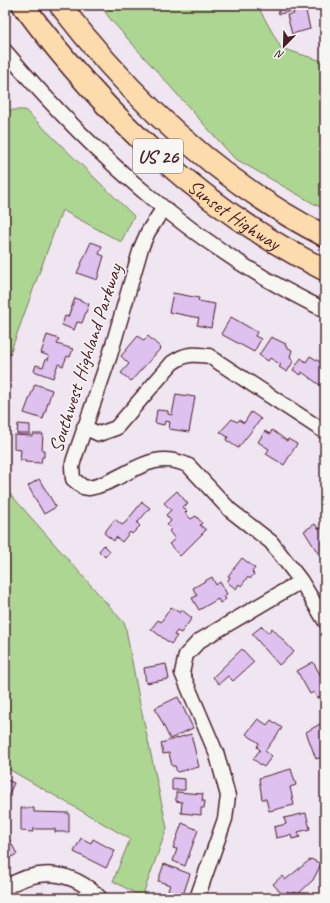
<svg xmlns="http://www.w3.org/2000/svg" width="330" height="903" viewBox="0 0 330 903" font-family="Caveat,sans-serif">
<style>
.green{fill:#add693;stroke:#7c7a5f}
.building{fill:#dec1ef;stroke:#4a1f2b}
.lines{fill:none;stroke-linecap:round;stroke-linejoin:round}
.minor-casing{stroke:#4a1f2b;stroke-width:17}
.highway-casing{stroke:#4a1f2b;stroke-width:24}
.minor{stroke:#f6f6f2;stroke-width:14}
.highway{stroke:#fcdcac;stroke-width:21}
.labels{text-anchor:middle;stroke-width:3;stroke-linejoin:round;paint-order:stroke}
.shield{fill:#f6f6f2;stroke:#7e6067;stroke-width:1}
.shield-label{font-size:19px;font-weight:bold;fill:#4a1f2b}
.street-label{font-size:20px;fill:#4a1f2b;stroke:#f6f6f2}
</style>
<rect width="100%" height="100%" fill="#efe6f1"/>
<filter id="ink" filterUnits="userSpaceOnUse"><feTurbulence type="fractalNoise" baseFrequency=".025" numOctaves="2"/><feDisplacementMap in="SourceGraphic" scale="8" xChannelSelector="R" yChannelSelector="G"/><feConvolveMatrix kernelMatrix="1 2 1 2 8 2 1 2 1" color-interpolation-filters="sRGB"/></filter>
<g filter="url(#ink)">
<path class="green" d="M100,5H257L281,48L325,62V210L234,158L111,20Z
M5,105L7,110H25L134,216L121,242L62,210L5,367Z
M5,488L125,624L140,704L167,828L142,897L113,881L130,839L5,767Z"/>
<path class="building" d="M277,5H302L303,12L306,11L310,29L292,34L287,15L294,14L293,11L279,14Z
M91,242L102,246L99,254L104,256L97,280L77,273Z
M173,293L199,298L198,301L215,304L211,328L197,325L199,318L169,312Z
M75,298L89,304L82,323L77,322L74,330L62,325L65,316L68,317Z
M231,317L257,332L255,336L261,339L254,352L221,334Z
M47,335L59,339L57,344L73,349L70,357L67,356L63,366L58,364L53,378L34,371L36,365L43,367L46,359L48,360L49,356L41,353Z
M138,336L144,341L148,336L161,348L131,381L121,373L129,364L121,356Z
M271,337L286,344L285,346L292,350L290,357L294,360L287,372L279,367L281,365L270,358L268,361L259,355Z
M310,356L325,365V380L321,386L302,372L301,375L293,370L301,358L306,362Z
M35,384L52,390L43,419L24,413Z
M176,394L195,397L189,432L169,429L170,422L165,421L164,425L155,423L157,410L168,411V414L172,415Z
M251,412L261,419L238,448L226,440L228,437L220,432L232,419L237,422L239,420L244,423Z
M18,424L30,425V434H17Z
M272,430L287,441L288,439L297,444L284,465L266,454L269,449L258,442L265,431L270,434Z
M33,434H43L42,450H44V457H42L41,463L25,462V460H20L21,450L14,449V435L33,436Z
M39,479L56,507L44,514L28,486Z
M177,491L188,504L183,507L187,511L185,513L191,519L196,516L202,523L200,525L206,530L180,556L169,544L175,539L169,531L171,529L167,525L171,521L166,515L171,510L164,503Z
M142,502L150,508L137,523L140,526L132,534L130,532L122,542L116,537L114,541L104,533L115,519L122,525L125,523Z
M315,524L319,529L325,526V560L323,561L304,531Z
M104,545L110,551L105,557L99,551Z
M242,558L255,568L252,572L254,574L250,579L248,577L241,586L239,584L236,589L227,582L230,577L228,576Z
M212,577L216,585L220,582L227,594L224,596L226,599L220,603L218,599L199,610L192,598L197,596L193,588Z
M171,607L180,613L182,610L192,618L181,633L177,631L174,635L177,636L171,644L151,629L158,620L161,622Z
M262,626L268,633L272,628L294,652L279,665L252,634Z
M242,649L254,662L233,681L228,676L219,684L213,677Z
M313,662L325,683V694L317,698L314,692L310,694L297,671Z
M166,664L169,679L146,683L144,668Z
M178,697L193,728L170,739L155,708Z
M258,719L267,725L271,720L282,728L265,751L272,756L264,767L253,759L260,750L257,747L259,743L246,734Z
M320,724L321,726L325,724V756L316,759L306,732Z
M191,734L199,767L177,772L175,766H172L169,753L163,754L161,743Z
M291,769L296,785L290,787L294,805L269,811L266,799H262L259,778Z
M172,778L185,779V790H172Z
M5,779L14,783L5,803Z
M176,792L203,794L202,801H205L204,808H201V815L181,813L182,802L176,801Z
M21,808H34V812L69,813V832H55V829H33V832L21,831Z
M306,813L310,829L298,832L300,837L292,839L291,835L276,838L274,827L286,824L284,818Z
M182,823L198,830L185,866L173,861L177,849L173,848Z
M81,838L91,843L93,839L115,851L106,868L74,852Z
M9,839L17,854L5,860V841Z
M311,859L321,864L313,880L297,895L295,892L291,896L287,892L283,895L273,884L282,876L285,880Z
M164,864L190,874L182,898L166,896L170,885L158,881Z"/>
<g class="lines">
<g class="minor-casing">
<path id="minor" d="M5,51C95,157 198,250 325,310
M163,209L148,232L141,248L110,355L74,459L72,467L73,479L83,487L89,488C125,482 149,446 189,466L230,510L271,542L301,581L325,621
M84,427L99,434L116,428L172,363C186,353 192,354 209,356L325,432
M5,888C38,867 72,870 100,898
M197,898L225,819L228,796L217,755L182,673L186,655L199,641L301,581"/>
</g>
<g class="highway-casing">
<g id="highway">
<path id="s1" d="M23,5C105,116 201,208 325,270"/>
<path d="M60,5C132,99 219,182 325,236"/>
</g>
</g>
<use href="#minor" class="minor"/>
<use href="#highway" class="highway"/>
</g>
</g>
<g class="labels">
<rect class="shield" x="133" y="139" width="50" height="34" rx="3"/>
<g class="shield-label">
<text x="158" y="163">US 26</text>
</g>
<g class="street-label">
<text dy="7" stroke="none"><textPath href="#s1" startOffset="299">Sunset Highway</textPath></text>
<text transform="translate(85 358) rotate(-72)" y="7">Southwest Highland Parkway</text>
</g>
</g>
<rect width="330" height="903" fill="none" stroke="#f6f6f2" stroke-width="20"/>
<rect x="10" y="10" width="310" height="883" fill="none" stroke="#4a1f2b" stroke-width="1.5" filter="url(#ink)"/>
<g transform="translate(284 46) rotate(203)" stroke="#f6f6f2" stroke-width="3" paint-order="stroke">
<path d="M0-3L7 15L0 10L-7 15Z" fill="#4a1f2b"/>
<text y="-6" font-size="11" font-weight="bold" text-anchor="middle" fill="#4a1f2b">N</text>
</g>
</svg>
